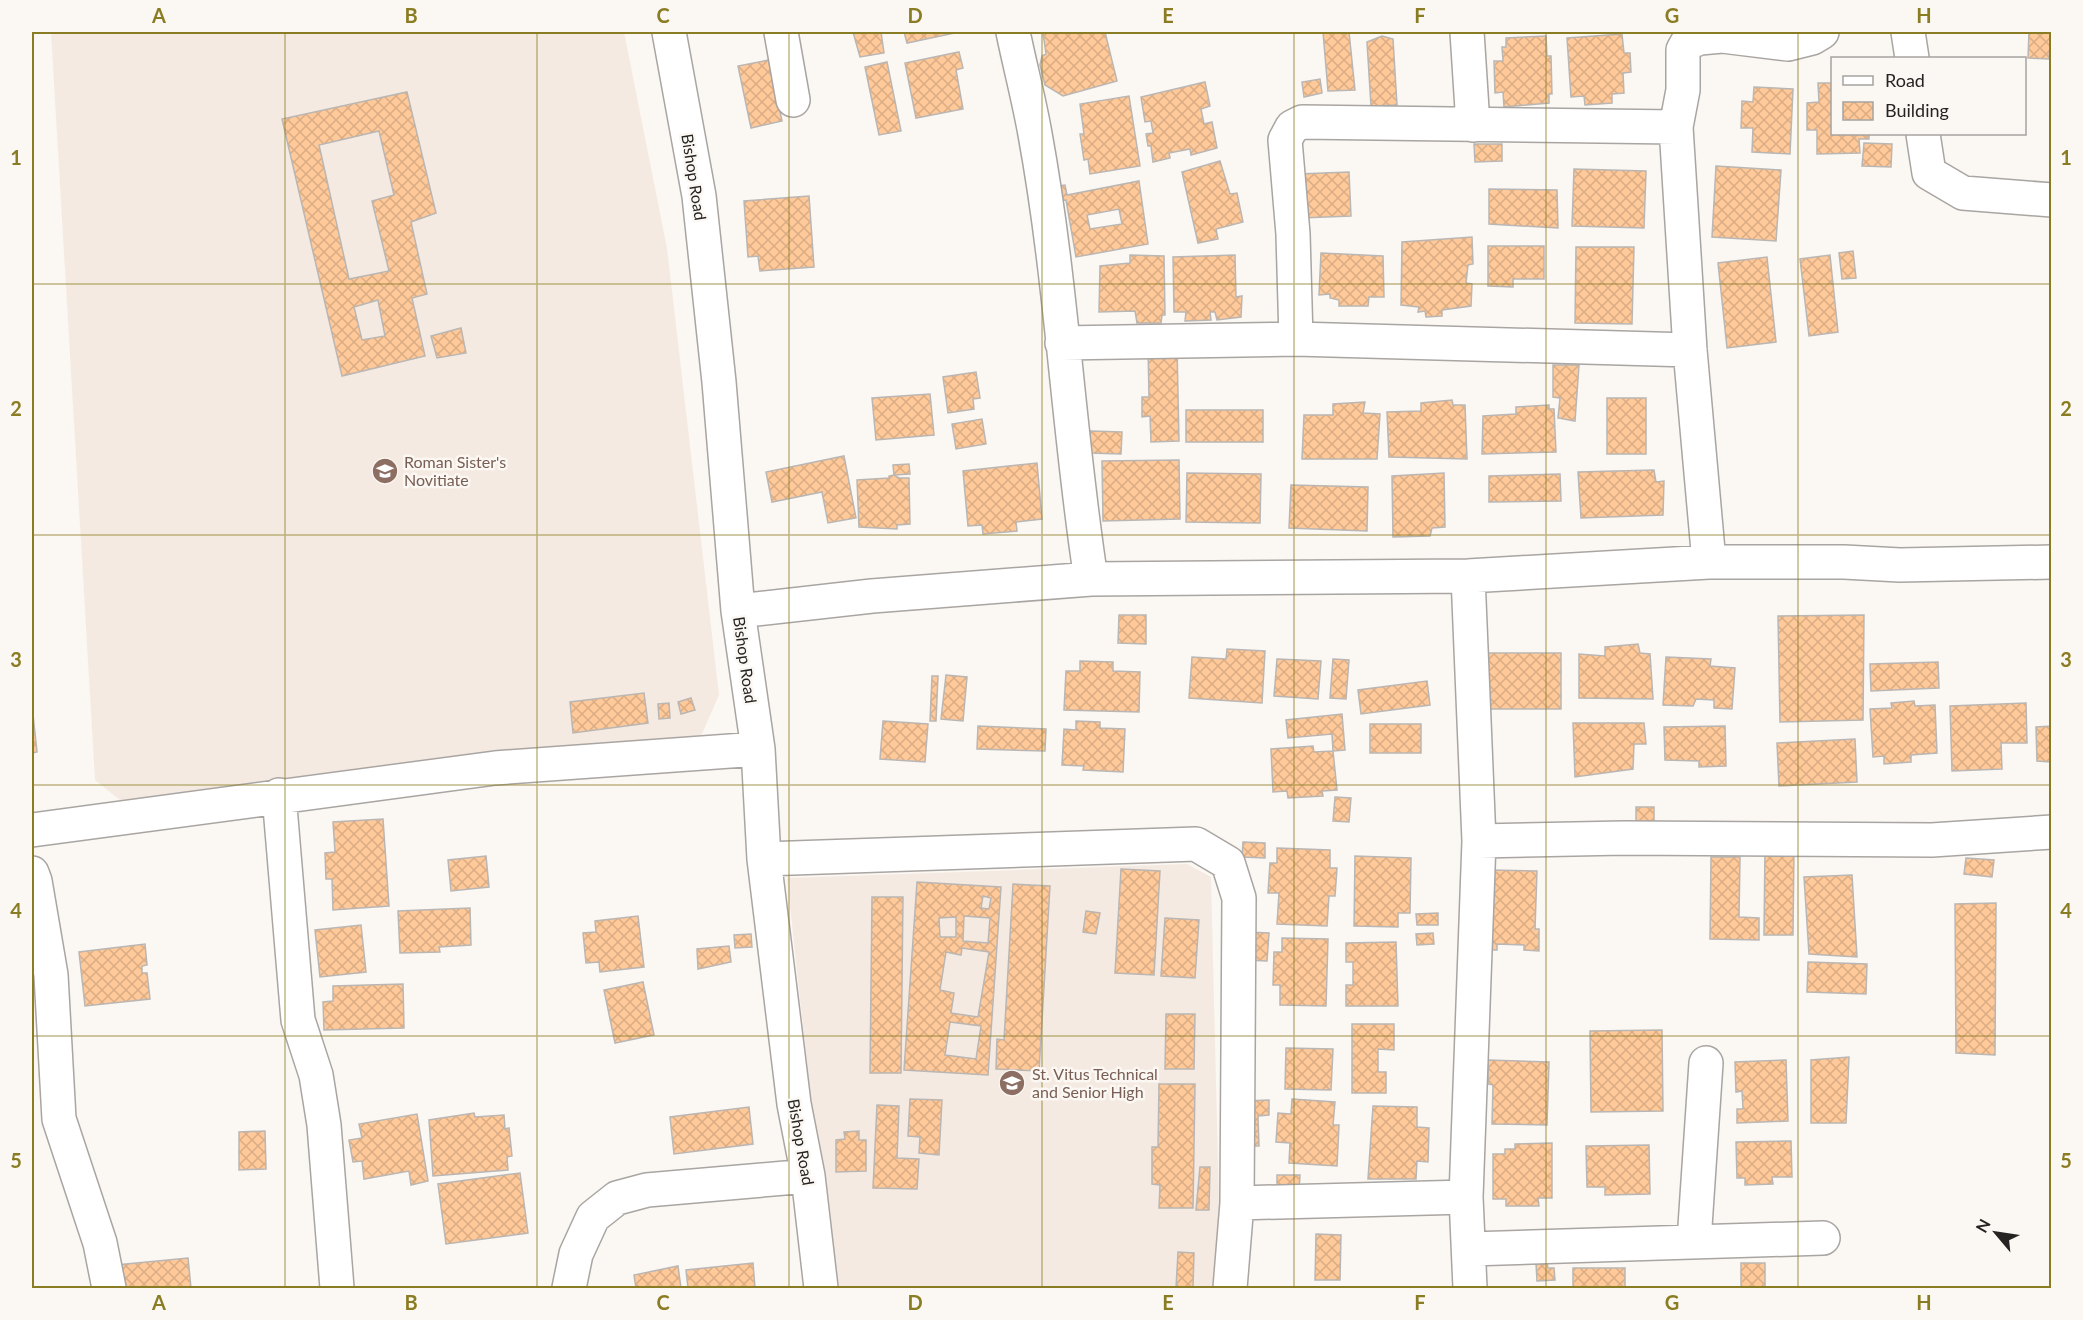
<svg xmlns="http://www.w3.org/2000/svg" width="2083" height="1320" viewBox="0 0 2083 1320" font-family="Lato,sans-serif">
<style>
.built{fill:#f5eae1}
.building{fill:url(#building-cross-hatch);stroke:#bab6b3;stroke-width:1.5;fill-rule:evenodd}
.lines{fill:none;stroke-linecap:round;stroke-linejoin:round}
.minor-casing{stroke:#a9a5a2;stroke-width:36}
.minor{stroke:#fff;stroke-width:33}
.grid{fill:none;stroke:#8a7c22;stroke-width:1.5;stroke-opacity:0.55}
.labels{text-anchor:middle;stroke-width:5;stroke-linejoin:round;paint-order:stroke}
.street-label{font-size:16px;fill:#262423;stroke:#fbf7f3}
.education-label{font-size:16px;fill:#785e54;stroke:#fbf7f3;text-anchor:start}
.neatline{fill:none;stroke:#8a7c22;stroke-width:2}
.grid-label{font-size:20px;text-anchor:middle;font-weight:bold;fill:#8a7c22}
</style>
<defs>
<pattern id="building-cross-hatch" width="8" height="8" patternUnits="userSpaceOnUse" patternTransform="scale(1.5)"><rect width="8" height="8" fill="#ffc99a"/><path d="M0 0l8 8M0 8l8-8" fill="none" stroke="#daac84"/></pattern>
</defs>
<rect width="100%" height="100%" fill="#fbf7f3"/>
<path class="built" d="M51,32H624L667,248L719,695L698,743L120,800L95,780Z
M1187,864L1211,877L1221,1288H831L787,878Z"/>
<path class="building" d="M853,32H881L884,53L860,57Z
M904,32H955V33L907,43Z
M1050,32H1105L1117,81L1063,96L1045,85L1040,65L1042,56L1046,54L1043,33Z
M1323,32H1349L1355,90L1328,91Z
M2029,32H2051L2049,59L2028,58Z
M1622,34L1624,53H1630L1631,72L1623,73L1624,93L1612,94V103L1585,105L1584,96L1571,97L1567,38Z
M1382,36L1393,39L1397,105L1371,106L1367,42Z
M1546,36L1547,56H1551L1552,94H1549V103L1504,107L1503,92L1495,93L1494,61H1503L1502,47H1506V38Z
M959,52L963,68L956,70L963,109L916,118L905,63Z
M769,60L782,121L751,128L738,66Z
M887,62L901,131L879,135L865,67Z
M1320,79L1322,93L1304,97L1302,82Z
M1205,82L1210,106L1201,109L1204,124L1212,122L1217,148L1191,155L1190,149L1169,153L1170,158L1153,162L1151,146H1148L1146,134L1153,133L1151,121L1145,122L1141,97Z
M1818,83H1832V134H1869V139H1859L1860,153L1817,154V130H1807V103L1819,102Z
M1754,87L1793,89L1790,154L1752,152L1753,128H1741L1742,101L1753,102Z
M407,92L436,213L411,222L427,294L412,298L425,356L342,376L282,119ZM379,131L394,195L372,201L389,271L349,279L319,145ZM378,300L385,336L362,340L354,307Z
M1129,96L1140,166L1090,174L1088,159L1084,160L1080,134H1084L1080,104Z
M1864,143L1892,144L1891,167L1862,166Z
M1474,144H1502V161L1475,162Z
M1220,161L1230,194L1237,193L1243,222L1216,229L1218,239L1198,243L1182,172Z
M1716,166L1781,170L1776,241L1712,237Z
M1574,169L1646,171L1644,228L1572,226Z
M1349,172L1351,216L1301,218L1299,174Z
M1139,181L1148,244L1076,257L1066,200L1051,201L1050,187L1065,185L1067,195ZM1119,209L1122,224L1090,229L1087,215Z
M1489,189L1557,190L1558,228L1489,224Z
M809,196L814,267L760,271L758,256L748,257L744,201Z
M1472,237L1473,264L1468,265L1466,283L1472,284L1471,306L1442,310V316L1426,317L1425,311L1418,312L1419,307L1401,305L1402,242Z
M1488,246H1544V279H1513V287L1488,286Z
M1576,247H1634L1632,324L1575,323Z
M1853,251L1856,278L1842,279L1839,253Z
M1321,253L1383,256L1384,297H1369L1368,306H1339V300L1330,298V294L1319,295Z
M1130,255L1164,256L1165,315H1162L1161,323H1137L1135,311L1099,312L1100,266L1130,263Z
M1235,255L1236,297L1242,296L1241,317L1217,320L1215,312H1210L1211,320L1185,321L1186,312H1174L1173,257Z
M1830,255L1838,332L1809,336L1800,259Z
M1767,257L1776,342L1727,348L1718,263Z
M461,328L466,353L437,358L431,336Z
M1177,346L1179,441L1151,442L1150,416L1142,417V397H1149L1148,347Z
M1553,365H1579L1575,421L1558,418L1560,398L1553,397Z
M976,372L980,398L973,399L974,409L948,413L943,377Z
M930,394L934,435L876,440L872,398Z
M1607,398H1646V454H1607Z
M1452,400L1453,405H1465L1467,459L1389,457L1387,412L1421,411V403Z
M1365,402L1363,413L1380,414L1377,459H1302L1304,415H1333V404Z
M1549,405V409H1554L1556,452L1482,454L1483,416L1516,414V407Z
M1186,410H1263V442H1186Z
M982,419L986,444L956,449L952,424Z
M1090,431L1122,432L1121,454L1089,453Z
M844,456L856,518L828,523L822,492L772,502L766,472Z
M1179,460L1180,519L1103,521L1102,461Z
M1037,463L1042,519L1016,522L1017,531L983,534L982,525L968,526L963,471Z
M909,464L910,474L894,475L893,465Z
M1654,470L1656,482L1664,481L1663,515L1581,518L1578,472Z
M1187,473L1261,474L1260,523L1186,522Z
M1444,473L1445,527L1432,528L1430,536L1393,537L1392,476Z
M1560,474L1561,501L1489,502V476Z
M894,475L899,478H909L910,524L897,525V529L859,527L857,480L889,478V476Z
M1291,485L1368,487L1367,531L1289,528Z
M1119,615H1146V644L1118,643Z
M1864,615L1863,720L1780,722L1778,616Z
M1638,644L1640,653L1650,654L1653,699L1579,698V654L1605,656V647Z
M1227,649L1265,651L1262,703L1189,698L1192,657L1226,659Z
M1488,653H1561V709H1484Z
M1666,657L1711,659L1710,666L1735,668L1732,709L1714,708V700L1696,699L1693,706L1663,705Z
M1277,659L1321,661L1318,699L1274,696Z
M1333,659L1349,660L1346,699L1330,698Z
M1080,661L1113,662V671L1140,672L1139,712L1064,710L1066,671H1080Z
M1938,662L1939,688L1871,691L1870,664Z
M946,675L967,677L963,721L941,719Z
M932,676H938L936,721H930Z
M1427,681L1430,705L1361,714L1358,690Z
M644,693L648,723L573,733L570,702Z
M691,698L695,710L681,714L678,702Z
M1914,701L1915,706L1935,705L1937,753L1911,755V762L1884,764V756L1873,757L1870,709L1892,708L1891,703Z
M669,703L670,718L659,719L658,704Z
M2026,703L2027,743H2001L2002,769L1952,771L1950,706Z
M32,705L37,752L32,753Z
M1342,714L1345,750L1333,751L1332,734L1288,738L1286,720Z
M883,721L928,724L925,762L880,759Z
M1076,721L1100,722V728L1125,729L1123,772L1083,770L1084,766L1062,765L1064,729L1076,730Z
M1573,723H1644L1646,744H1634L1633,769L1575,777Z
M1370,724H1421V753H1370Z
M978,726L1046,729L1045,751L977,749Z
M1725,726L1726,766L1699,767V761L1665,760L1664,727Z
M2052,726V769H2051V762L2037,761L2036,727Z
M1855,739L1857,782L1779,786L1777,743Z
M1313,746L1314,752L1333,751L1337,790L1322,791L1323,796L1288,798L1287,791L1273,792L1271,749Z
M1335,797L1351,798L1349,822L1333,821Z
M1636,807H1654V823H1636Z
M383,819L389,906L333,910L332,879H326L325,853L335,852L333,822Z
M1243,842L1265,843V858L1242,857Z
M1277,848L1330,850V868H1337L1335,896H1329L1327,926L1277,924L1279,893H1268L1270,863H1277Z
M1765,848H1794L1793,935H1764Z
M486,856L489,887L451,891L448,860Z
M1355,856L1411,858L1410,913H1398V927L1354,926Z
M1711,857H1740L1739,917L1759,918V940L1710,939Z
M1966,858L1994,860L1992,877L1964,874Z
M1121,869L1160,871L1154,975L1115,973Z
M1490,870L1537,871L1535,929H1539V951L1524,950V945L1497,944V950H1483Z
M1852,875L1857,957L1809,954L1804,877Z
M917,882L1001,887L988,1075L904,1070ZM983,896L991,898L989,909L981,908ZM964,916L990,918L988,943L963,941ZM956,917V937H940L939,918ZM962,948L989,952L978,1017L951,1013L954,993L940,990L946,952L961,955ZM950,1022L981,1026L976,1059L945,1055Z
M1013,884L1050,886L1039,1071L996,1069L997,1039L1004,1040Z
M872,897H903L901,1073H870Z
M1996,903L1995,1055L1956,1053L1955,904Z
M470,908L471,945L439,947L440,952L400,953L398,911Z
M1086,911L1100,913L1096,934L1083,932Z
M1438,913V925H1417L1416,914Z
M638,916L644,967L600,972L599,962L586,963L583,933L596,932L595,921Z
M1165,918L1199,920L1195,978L1161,976Z
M361,925L366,972L320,977L315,930Z
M1247,932L1269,933L1267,961L1245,960Z
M1433,933L1434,944L1417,945L1416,934Z
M751,934L752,947L735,948L734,935Z
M1282,938L1328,939L1326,1006L1280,1005V985H1273L1274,952H1282Z
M1396,942L1398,1006H1346V985H1353V962H1346V943Z
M145,944L147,965L142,966V973H147L150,999L85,1006L79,952Z
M729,946L731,962L698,969L697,949Z
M1808,962L1867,964L1866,994L1807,992Z
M643,982L654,1035L615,1043L604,990Z
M403,984L404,1028L324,1030L323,1002L333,1001V986Z
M1166,1014H1195L1194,1069H1165Z
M1352,1024H1394V1050L1378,1049V1072H1386V1093H1352Z
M1662,1030L1663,1111L1591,1112L1590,1031Z
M1286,1048L1333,1049L1331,1090L1285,1089Z
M1849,1057L1846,1123H1811V1060Z
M1488,1060L1549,1062L1547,1125L1492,1124L1493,1085L1488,1084Z
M1786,1060L1788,1121L1737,1123V1109H1743L1742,1091L1736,1092L1735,1062Z
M1159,1084H1195L1193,1208H1159L1160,1185L1152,1184V1147H1158Z
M910,1099L942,1100L939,1155L919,1153L920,1137L908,1136Z
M1292,1099L1335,1102L1333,1125H1339L1337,1166L1289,1163L1290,1143L1276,1142L1278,1113L1291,1114Z
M1269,1100V1115L1258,1116L1259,1146H1246L1244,1101Z
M877,1105L899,1106L897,1158L919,1159L917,1189L873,1188Z
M1373,1106L1417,1107V1127L1429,1128L1428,1162L1417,1161L1416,1179H1368Z
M749,1107L753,1144L674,1154L670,1117Z
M474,1113L475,1117L504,1115L505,1129L509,1128L512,1156L507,1157L508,1170L433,1176L429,1120Z
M417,1114L428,1181L411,1185L409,1171L364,1179L362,1161L353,1162L349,1140L362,1138L359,1124Z
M265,1131L266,1169L239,1170V1132Z
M859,1131V1140H866V1171L836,1172V1140L845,1139L844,1132Z
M1791,1141L1792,1177H1772L1773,1184L1745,1185V1178H1737L1736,1142Z
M1552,1143V1198H1538L1539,1206H1506V1199H1493V1154H1505V1149H1515V1144Z
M1649,1145L1650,1194L1605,1195V1187H1587L1586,1146Z
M1200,1167H1210L1209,1210H1196Z
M520,1173L528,1233L446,1244L438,1184Z
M1277,1175H1300L1299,1192L1277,1191Z
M1316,1234L1341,1235L1340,1280H1315Z
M1178,1252L1194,1253L1193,1288H1176Z
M188,1258L191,1288H118L116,1265Z
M1547,1262L1548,1268H1554L1555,1280L1537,1281L1536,1263Z
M753,1263L755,1288H688L686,1270Z
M1741,1263H1765V1288H1741Z
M678,1266L681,1288H636L634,1275Z
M1573,1268H1625V1288H1573Z"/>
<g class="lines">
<g class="minor-casing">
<path id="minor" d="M669,32L699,196L719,382L738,611L758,749L764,859L794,1104L808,1176L821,1288
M781,32L793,100
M1013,32C1020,66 1029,100 1035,134C1062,281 1068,431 1091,579
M1467,32L1473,125
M1908,32L1912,58
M1923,134L1929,173L1963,193L2052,200
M1296,339L1293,234L1285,140L1292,127L1302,122L1676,127
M1062,343L1296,339L1690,350
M1709,562L1690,350L1676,127L1683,90V50L1687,43L1700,38L1722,36L1788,44L1812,38L1822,32
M1468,576L1479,841L1466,1197L1470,1288
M738,611L872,596L1091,579L1468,576L1709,562H1844L1900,565L2052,562
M279,795L298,1020L316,1075L324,1125L337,1288
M32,830L495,768L758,749
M1479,841L1624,838L1932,840L2052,832
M764,859L1196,844L1228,863L1239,898L1237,1203L1230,1288
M32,873L35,881L51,975L59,1119L100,1243L109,1288
M1237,1203L1466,1197
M1694,1241L1706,1063
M1470,1249L1823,1238
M569,1288L576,1254L593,1217L617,1198L647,1190L808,1176"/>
</g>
<use href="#minor" class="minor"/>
</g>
<path class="grid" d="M285,32V1288M537,32V1288M789,32V1288M1042,32V1288M1294,32V1288M1546,32V1288M1798,32V1288M32,284H2052M32,535H2052M32,785H2052M32,1036H2052"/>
<defs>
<g id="school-disc" transform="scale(1.35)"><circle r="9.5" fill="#8d6e63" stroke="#fbf7f3"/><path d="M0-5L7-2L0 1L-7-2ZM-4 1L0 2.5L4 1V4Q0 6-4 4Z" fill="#fff"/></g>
</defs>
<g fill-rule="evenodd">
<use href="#school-disc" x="385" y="471"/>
<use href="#school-disc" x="1012" y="1083"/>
</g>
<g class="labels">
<g class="street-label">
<text transform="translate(694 177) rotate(81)" y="6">Bishop Road</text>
<text transform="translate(745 660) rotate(82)" y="6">Bishop Road</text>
<text transform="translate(801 1142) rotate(80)" y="6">Bishop Road</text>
</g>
<g class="education-label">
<text x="404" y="468">Roman Sister's<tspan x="404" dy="18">Novitiate</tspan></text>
<text x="1032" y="1080">St. Vitus Technical<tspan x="1032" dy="18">and Senior High</tspan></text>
</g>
</g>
<rect width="2083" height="1320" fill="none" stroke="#fbf7f3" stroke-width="66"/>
<rect x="1831" y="57" width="195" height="78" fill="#fbf7f3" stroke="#a6a3a0" stroke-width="1.5"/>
<rect x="1843" y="76" width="30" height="9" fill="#ffffff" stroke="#a6a3a0" stroke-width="1.5"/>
<text x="1885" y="87" font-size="18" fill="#262423">Road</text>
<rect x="1843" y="102" width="30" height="18" fill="url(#building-cross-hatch)" stroke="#a6a3a0" stroke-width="1.5"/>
<text x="1885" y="117" font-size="18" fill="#262423">Building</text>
<g transform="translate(1996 1233) rotate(299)" stroke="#fbf7f3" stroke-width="4.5" paint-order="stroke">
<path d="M0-4.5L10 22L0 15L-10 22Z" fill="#262423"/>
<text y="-9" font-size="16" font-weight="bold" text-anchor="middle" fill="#262423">N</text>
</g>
<rect x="33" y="33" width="2017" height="1254" class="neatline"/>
<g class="grid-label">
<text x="159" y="23">A</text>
<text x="411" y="23">B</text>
<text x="663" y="23">C</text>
<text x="915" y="23">D</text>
<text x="1168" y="23">E</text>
<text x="1420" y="23">F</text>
<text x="1672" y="23">G</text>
<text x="1924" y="23">H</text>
<text x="16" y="165">1</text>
<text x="2066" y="165">1</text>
<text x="16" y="416">2</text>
<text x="2066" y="416">2</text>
<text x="16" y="667">3</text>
<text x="2066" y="667">3</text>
<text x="16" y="918">4</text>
<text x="2066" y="918">4</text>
<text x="16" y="1168">5</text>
<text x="2066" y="1168">5</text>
<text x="159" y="1310">A</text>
<text x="411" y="1310">B</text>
<text x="663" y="1310">C</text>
<text x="915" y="1310">D</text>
<text x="1168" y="1310">E</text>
<text x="1420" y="1310">F</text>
<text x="1672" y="1310">G</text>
<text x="1924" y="1310">H</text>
</g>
</svg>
